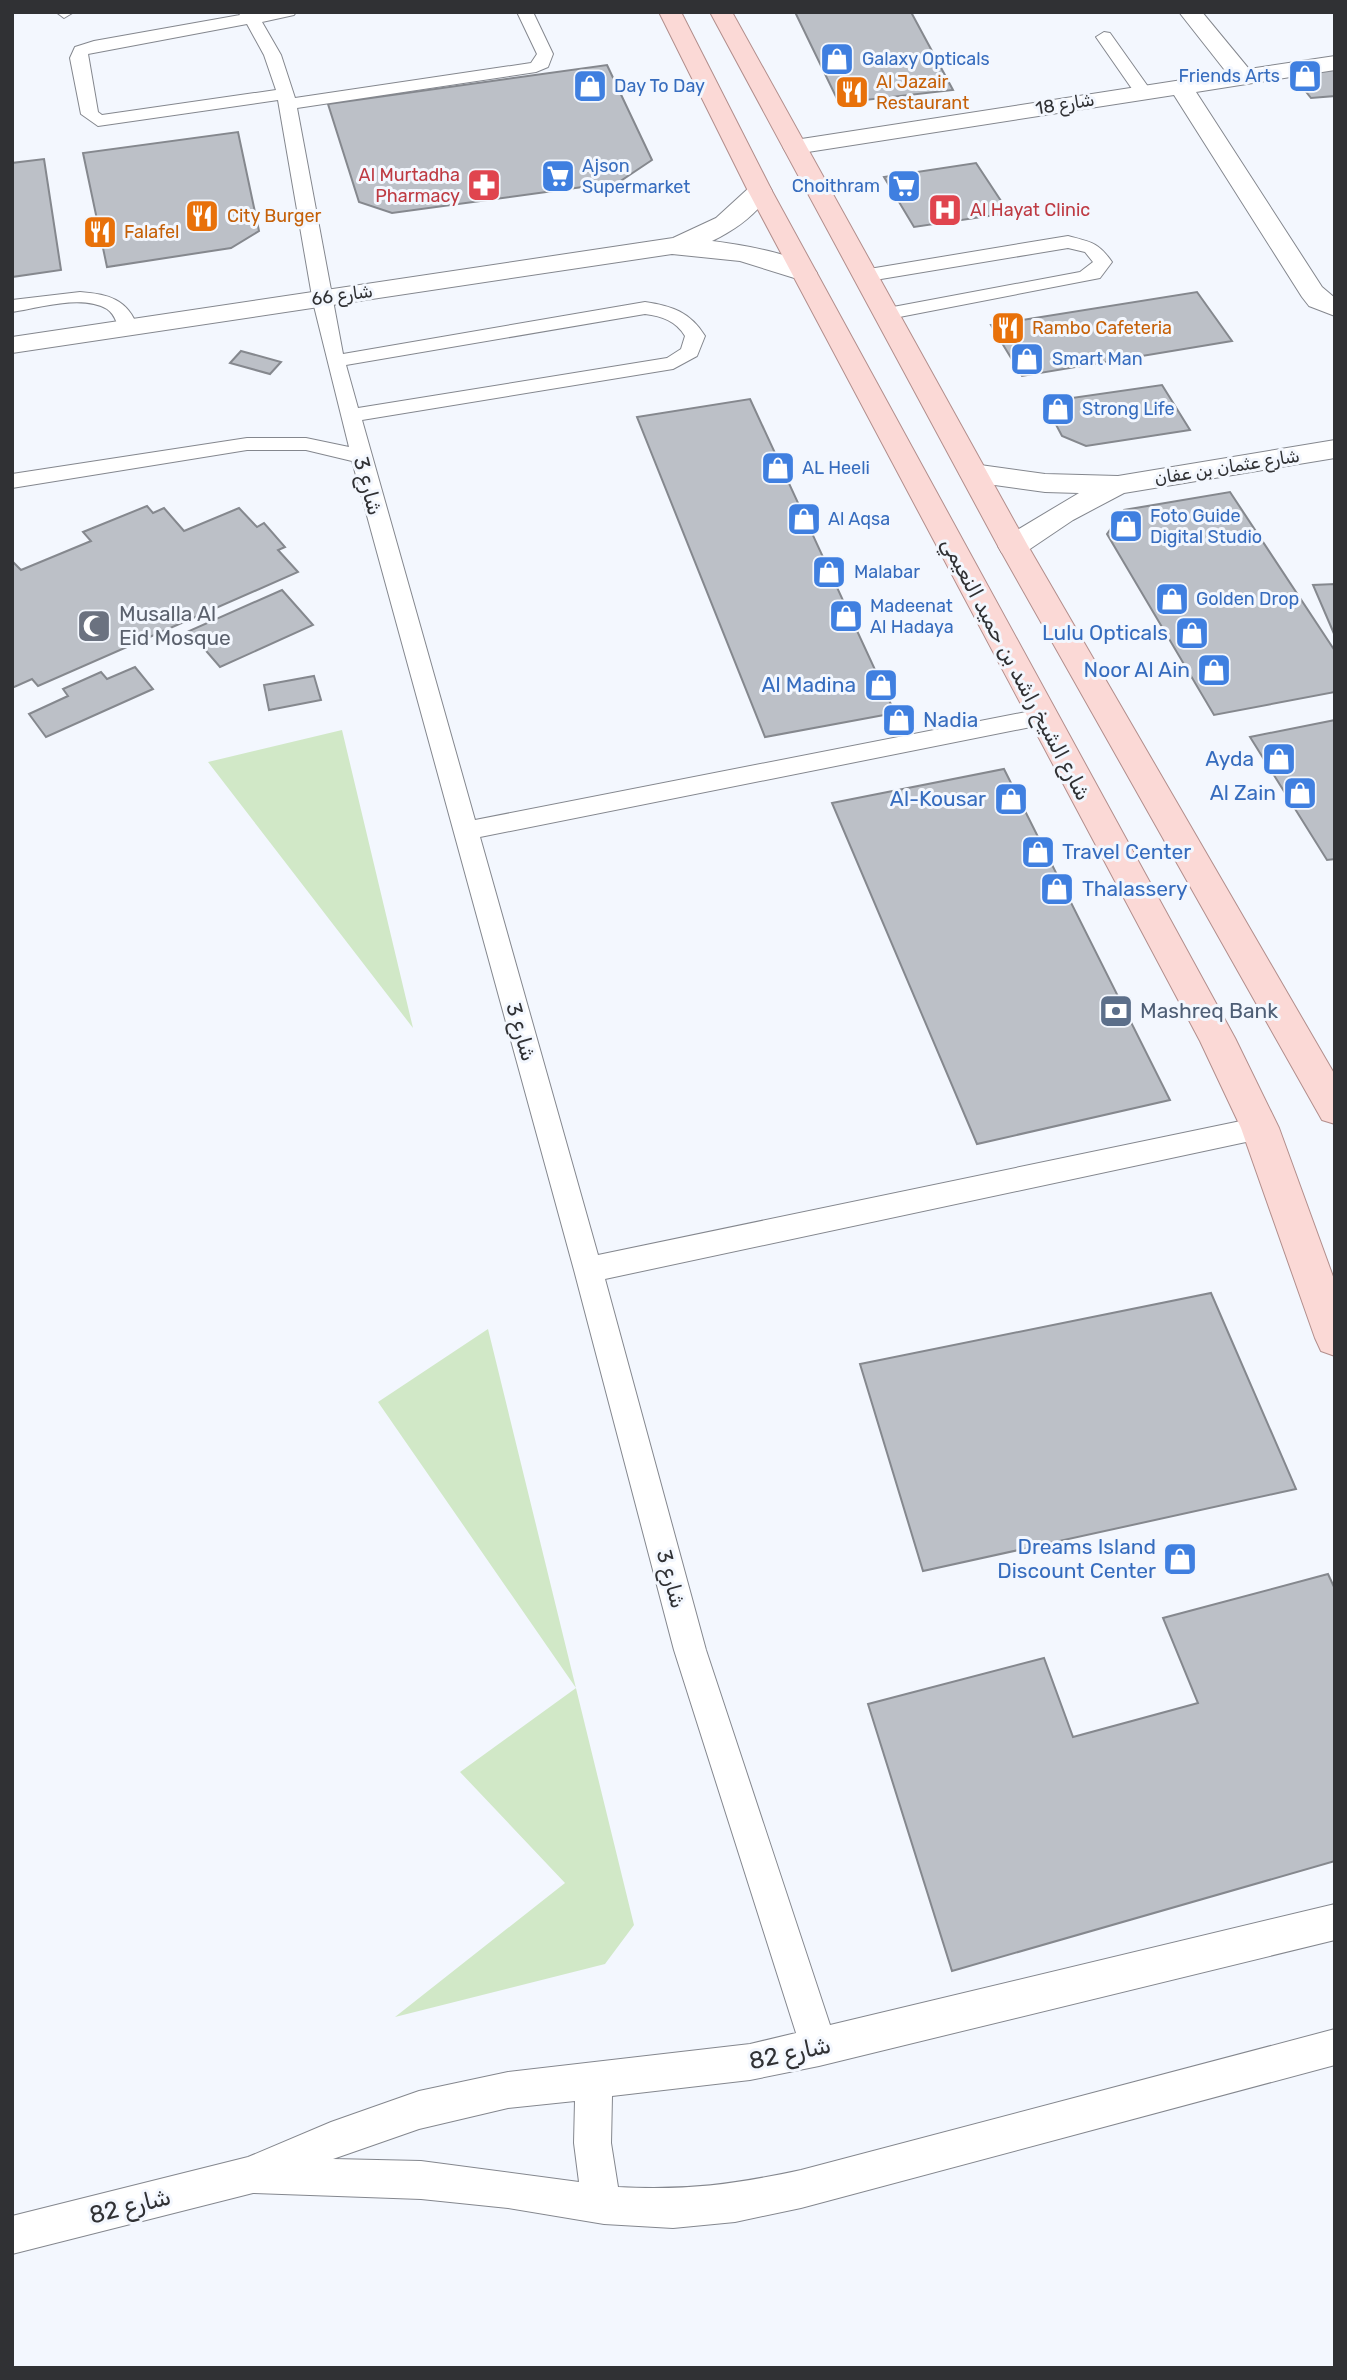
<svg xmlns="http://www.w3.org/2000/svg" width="1347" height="2380" viewBox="0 0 1347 2380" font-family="Rubik,'Noto Sans Arabic',sans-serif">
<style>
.green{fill:#d1e8c7}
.building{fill:#bcc0c7;stroke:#85888e;stroke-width:2}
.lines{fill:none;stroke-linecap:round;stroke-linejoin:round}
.service-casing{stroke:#84878e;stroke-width:2}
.minor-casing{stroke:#84878e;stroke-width:2}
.primary-casing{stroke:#b28e8c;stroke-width:2}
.service{fill:#fff;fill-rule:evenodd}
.minor{fill:#fff;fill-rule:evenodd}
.primary{fill:#fbd9d6;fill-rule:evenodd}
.labels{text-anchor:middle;stroke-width:6;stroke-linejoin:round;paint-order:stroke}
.far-shop-label{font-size:18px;fill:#366cbe;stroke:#f3f7fe;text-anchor:start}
.far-food-label{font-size:18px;fill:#c56008;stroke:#f3f7fe;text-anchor:start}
.far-street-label{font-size:18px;fill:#303134;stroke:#f3f7fe}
.far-health-label{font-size:18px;fill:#be3a42;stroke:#f3f7fe;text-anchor:end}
.street-label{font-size:21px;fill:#303134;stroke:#f3f7fe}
.worship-label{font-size:21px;fill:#5b616d;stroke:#f3f7fe;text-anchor:start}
.shop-label{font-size:21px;fill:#366cbe;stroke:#f3f7fe;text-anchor:end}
.service-label{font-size:21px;fill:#4e5e75;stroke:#f3f7fe;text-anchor:start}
.near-street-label{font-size:24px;fill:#303134;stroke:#f3f7fe}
</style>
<rect width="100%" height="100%" fill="#f3f7fe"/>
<path class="green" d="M342,730L413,1028L208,762Z
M488,1329L634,1925L605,1964L395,2017L565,1883L460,1772L576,1688L378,1402Z"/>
<path class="building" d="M795,12H911L953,90L839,103Z
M607,65L652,160L619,182L392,213L359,202L328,104Z
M1335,67V96L1311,98L1291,73Z
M238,132L259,231L231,248L107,267L83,153Z
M44,159L61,270L12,277V163Z
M976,163L1009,213L914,227L884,177Z
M1197,292L1232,341L1022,376L991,325Z
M241,351L281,362L270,374L230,363Z
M1162,385L1190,430L1086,446L1062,436L1044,402Z
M750,399L895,713L765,737L637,417Z
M1230,492L1335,651V692L1214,715L1107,534L1124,510Z
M147,506L153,513L164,508L184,531L239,508L257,527L264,523L285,547L278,550L298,572L38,686L32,679L12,688V561L21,570L91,541L83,532Z
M1335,584V636L1313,585Z
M282,590L313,625L220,667L189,631Z
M135,667L153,689L46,737L29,714L68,696L63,689L101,672L107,679Z
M314,676L321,700L269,710L264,685Z
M1335,720V859L1327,860L1250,737Z
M1004,769L1170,1100L977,1144L832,803Z
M1211,1293L1296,1489L923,1571L860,1364Z
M1328,1574L1335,1589V1861L952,1971L868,1704L1044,1658L1073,1737L1198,1703L1163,1618Z"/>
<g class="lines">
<g class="service-casing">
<path id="service" d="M56,12H74L64,18Z
M238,12H296L294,15L262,22L281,55L295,98L531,63L537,54L517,12H533L553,54L548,67L536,72L297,108L343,354L645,302C672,306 690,312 705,336L697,356L673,369L362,420L475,820L1041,709L1049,711L1053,717L1049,723L1041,725L480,837L598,1255L1260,1117L1270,1120L1274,1128L1270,1136L1260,1139L605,1279L706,1650L830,2025L1335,1904V1940L819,2066L750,2080L612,2096L611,2143L618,2187C685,2191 736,2184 801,2170L1335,2029V2065L801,2208L735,2222L673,2228L604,2224L508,2208L421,2199L253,2193L12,2254V2216L248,2157L331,2122L419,2091L508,2072L750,2044L796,2033L674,1650L574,1270L352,461L306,450H247L12,488V474L247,438H306L349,447L313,302L278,100L98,126L81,114L70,58L75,47L94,41L240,15ZM247,24L264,55L276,90L102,115L98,112L88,54ZM645,314C662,316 676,321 685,336L681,349L667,358L358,408L346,365ZM575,2101L574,2143L579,2182L421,2161L333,2159L419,2129L508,2108Z
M1104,32L1110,33L1149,88L1152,92L1149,96H1137L1096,37Z
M1068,236C1091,242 1098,242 1112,262L1100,278L884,320L874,314L877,310L1080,272L1093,262L1085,252L1068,248L863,282L853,276L863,270Z
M80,292C108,294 128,299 138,328L135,332H121C116,324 116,315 107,309C82,294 38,308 12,312V300Z"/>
</g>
<g class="minor-casing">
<path id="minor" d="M1179,12H1202L1249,69L1335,56V70L1196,92L1322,287L1335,298V316L1309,306L1302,297L1174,95L795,154L786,152L783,147L786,142L795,140L1227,73Z
M760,184L769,186L772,191C757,214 737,229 712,241C736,244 804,254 817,273L813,279L804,281L740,261L672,254L12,353V337L673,238L716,218L751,186Z
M1335,440V458L1124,493L1073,520L1024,553L1013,556L1002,553L998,546L1002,539L1079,493L1045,492L973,482L963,479L959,473L963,467L973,464L1045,474L1118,476Z"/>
</g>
<g class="primary-casing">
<path id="primary" d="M659,12H681L772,191L1235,1038L1279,1128L1335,1282V1356L1321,1351L1315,1338L1241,1128L1200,1041L748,191Z
M710,12H732L1028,546L1335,1075V1124L1322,1120L998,546Z"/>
</g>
<use href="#service" class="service"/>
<use href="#minor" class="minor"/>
<use href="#primary" class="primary"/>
</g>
<defs>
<g id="shop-square" transform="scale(1.75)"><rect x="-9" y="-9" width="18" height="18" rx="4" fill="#3f7fe0" stroke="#f3f7fe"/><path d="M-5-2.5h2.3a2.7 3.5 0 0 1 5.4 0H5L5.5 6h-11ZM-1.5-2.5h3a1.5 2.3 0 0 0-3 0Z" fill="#fff"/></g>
<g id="restaurant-square" transform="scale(1.75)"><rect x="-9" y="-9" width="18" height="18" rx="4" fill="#e8710a" stroke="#f3f7fe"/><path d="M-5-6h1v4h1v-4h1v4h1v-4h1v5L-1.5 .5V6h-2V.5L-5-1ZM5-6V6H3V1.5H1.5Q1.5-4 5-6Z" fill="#fff"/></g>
<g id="supermarket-square" transform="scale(1.75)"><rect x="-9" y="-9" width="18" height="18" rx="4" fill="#3f7fe0" stroke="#f3f7fe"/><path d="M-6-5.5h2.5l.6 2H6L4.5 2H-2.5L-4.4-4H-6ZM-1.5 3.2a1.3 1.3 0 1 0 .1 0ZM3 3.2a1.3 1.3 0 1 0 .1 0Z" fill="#fff"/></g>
<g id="pharmacy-square" transform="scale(1.75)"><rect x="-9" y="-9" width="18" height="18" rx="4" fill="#e0444e" stroke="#f3f7fe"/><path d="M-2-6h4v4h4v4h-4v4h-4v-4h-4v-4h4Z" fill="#fff"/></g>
<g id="hospital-square" transform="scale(1.75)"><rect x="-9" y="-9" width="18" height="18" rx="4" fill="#e0444e" stroke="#f3f7fe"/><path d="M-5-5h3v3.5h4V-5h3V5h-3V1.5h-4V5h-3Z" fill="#fff"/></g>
<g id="mosque-square" transform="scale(1.75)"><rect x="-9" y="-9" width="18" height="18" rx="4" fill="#6b7280" stroke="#f3f7fe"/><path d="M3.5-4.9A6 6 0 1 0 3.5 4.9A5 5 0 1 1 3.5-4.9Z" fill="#fff"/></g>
<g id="bank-square" transform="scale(1.75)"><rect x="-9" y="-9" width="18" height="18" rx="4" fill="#5c6f8a" stroke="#f3f7fe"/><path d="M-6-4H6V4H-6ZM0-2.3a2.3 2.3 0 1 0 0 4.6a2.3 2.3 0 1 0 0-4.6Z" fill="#fff"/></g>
</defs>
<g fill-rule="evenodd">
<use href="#shop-square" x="837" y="59"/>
<use href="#shop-square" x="1305" y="76"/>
<use href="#shop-square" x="590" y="86"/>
<use href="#restaurant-square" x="852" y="92"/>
<use href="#supermarket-square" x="558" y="176"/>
<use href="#pharmacy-square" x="484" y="185"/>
<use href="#supermarket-square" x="904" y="186"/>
<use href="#hospital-square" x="945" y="210"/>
<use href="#restaurant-square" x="202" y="216"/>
<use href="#restaurant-square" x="100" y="232"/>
<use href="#restaurant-square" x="1008" y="328"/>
<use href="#shop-square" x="1027" y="359"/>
<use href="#shop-square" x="1058" y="409"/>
<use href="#shop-square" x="778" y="468"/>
<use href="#shop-square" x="804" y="519"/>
<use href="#shop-square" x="1126" y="526"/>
<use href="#shop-square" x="829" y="572"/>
<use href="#shop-square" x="1172" y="599"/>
<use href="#shop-square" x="846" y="616"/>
<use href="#mosque-square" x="94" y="626"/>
<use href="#shop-square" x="1192" y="633"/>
<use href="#shop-square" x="1214" y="670"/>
<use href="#shop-square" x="881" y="685"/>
<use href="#shop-square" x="899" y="720"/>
<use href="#shop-square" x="1279" y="759"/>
<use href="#shop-square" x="1300" y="793"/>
<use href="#shop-square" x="1011" y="799"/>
<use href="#shop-square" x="1038" y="852"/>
<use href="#shop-square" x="1057" y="889"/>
<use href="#bank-square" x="1116" y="1011"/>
<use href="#shop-square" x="1180" y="1559"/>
</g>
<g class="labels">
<g class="far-shop-label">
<text x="862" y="65">Galaxy Opticals</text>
<text x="1280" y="82" text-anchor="end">Friends Arts</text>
<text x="614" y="92">Day To Day</text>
<text x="582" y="172">Ajson<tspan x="582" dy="21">Supermarket</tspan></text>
<text x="880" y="192" text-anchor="end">Choithram</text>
<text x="1052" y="365">Smart Man</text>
<text x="1082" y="415">Strong Life</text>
<text x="802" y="474">AL Heeli</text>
<text x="1150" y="522">Foto Guide<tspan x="1150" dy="21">Digital Studio</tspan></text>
<text x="828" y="525">Al Aqsa</text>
<text x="854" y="578">Malabar</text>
<text x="1196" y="605">Golden Drop</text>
<text x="870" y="612">Madeenat<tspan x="870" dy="21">Al Hadaya</tspan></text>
</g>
<g class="far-food-label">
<text x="876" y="88">Al Jazair<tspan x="876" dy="21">Restaurant</tspan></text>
<text x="227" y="222">City Burger</text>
<text x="124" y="238">Falafel</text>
<text x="1032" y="334">Rambo Cafeteria</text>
</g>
<g class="far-street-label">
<text transform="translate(1065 104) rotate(-9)" y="6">شارع 18</text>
<text transform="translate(342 295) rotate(-8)" y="6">شارع 66</text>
<text transform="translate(1227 467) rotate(-9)" y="6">شارع عثمان بن عفان</text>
</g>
<g class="far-health-label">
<text x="460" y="181">Al Murtadha<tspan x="460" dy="21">Pharmacy</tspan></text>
<text x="970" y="216" text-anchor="start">Al Hayat Clinic</text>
</g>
<g class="street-label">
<text transform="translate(368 486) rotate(75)" y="7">شارع 3</text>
<text transform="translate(1016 669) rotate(62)" y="7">شارع الشيخ راشد بن حميد النعيمي</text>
<text transform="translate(521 1032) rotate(74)" y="7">شارع 3</text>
<text transform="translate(671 1579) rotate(75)" y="7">شارع 3</text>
</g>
<g class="worship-label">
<text x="119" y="621">Musalla Al<tspan x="119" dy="24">Eid Mosque</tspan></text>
</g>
<g class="shop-label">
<text x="1168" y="640">Lulu Opticals</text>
<text x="1190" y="677">Noor Al Ain</text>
<text x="856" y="692">Al Madina</text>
<text x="923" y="727" text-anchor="start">Nadia</text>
<text x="1254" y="766">Ayda</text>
<text x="1276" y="800">Al Zain</text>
<text x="986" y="806">Al-Kousar</text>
<text x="1062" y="859" text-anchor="start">Travel Center</text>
<text x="1082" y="896" text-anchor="start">Thalassery</text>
<text x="1156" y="1554">Dreams Island<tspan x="1156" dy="24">Discount Center</tspan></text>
</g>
<g class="service-label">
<text x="1140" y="1018">Mashreq Bank</text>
</g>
<g class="near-street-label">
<text transform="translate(790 2053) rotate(-12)" y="8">شارع 82</text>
<text transform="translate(130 2206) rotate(-14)" y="8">شارع 82</text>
</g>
</g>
<rect width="1347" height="2380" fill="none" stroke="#303134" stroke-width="28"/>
</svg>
